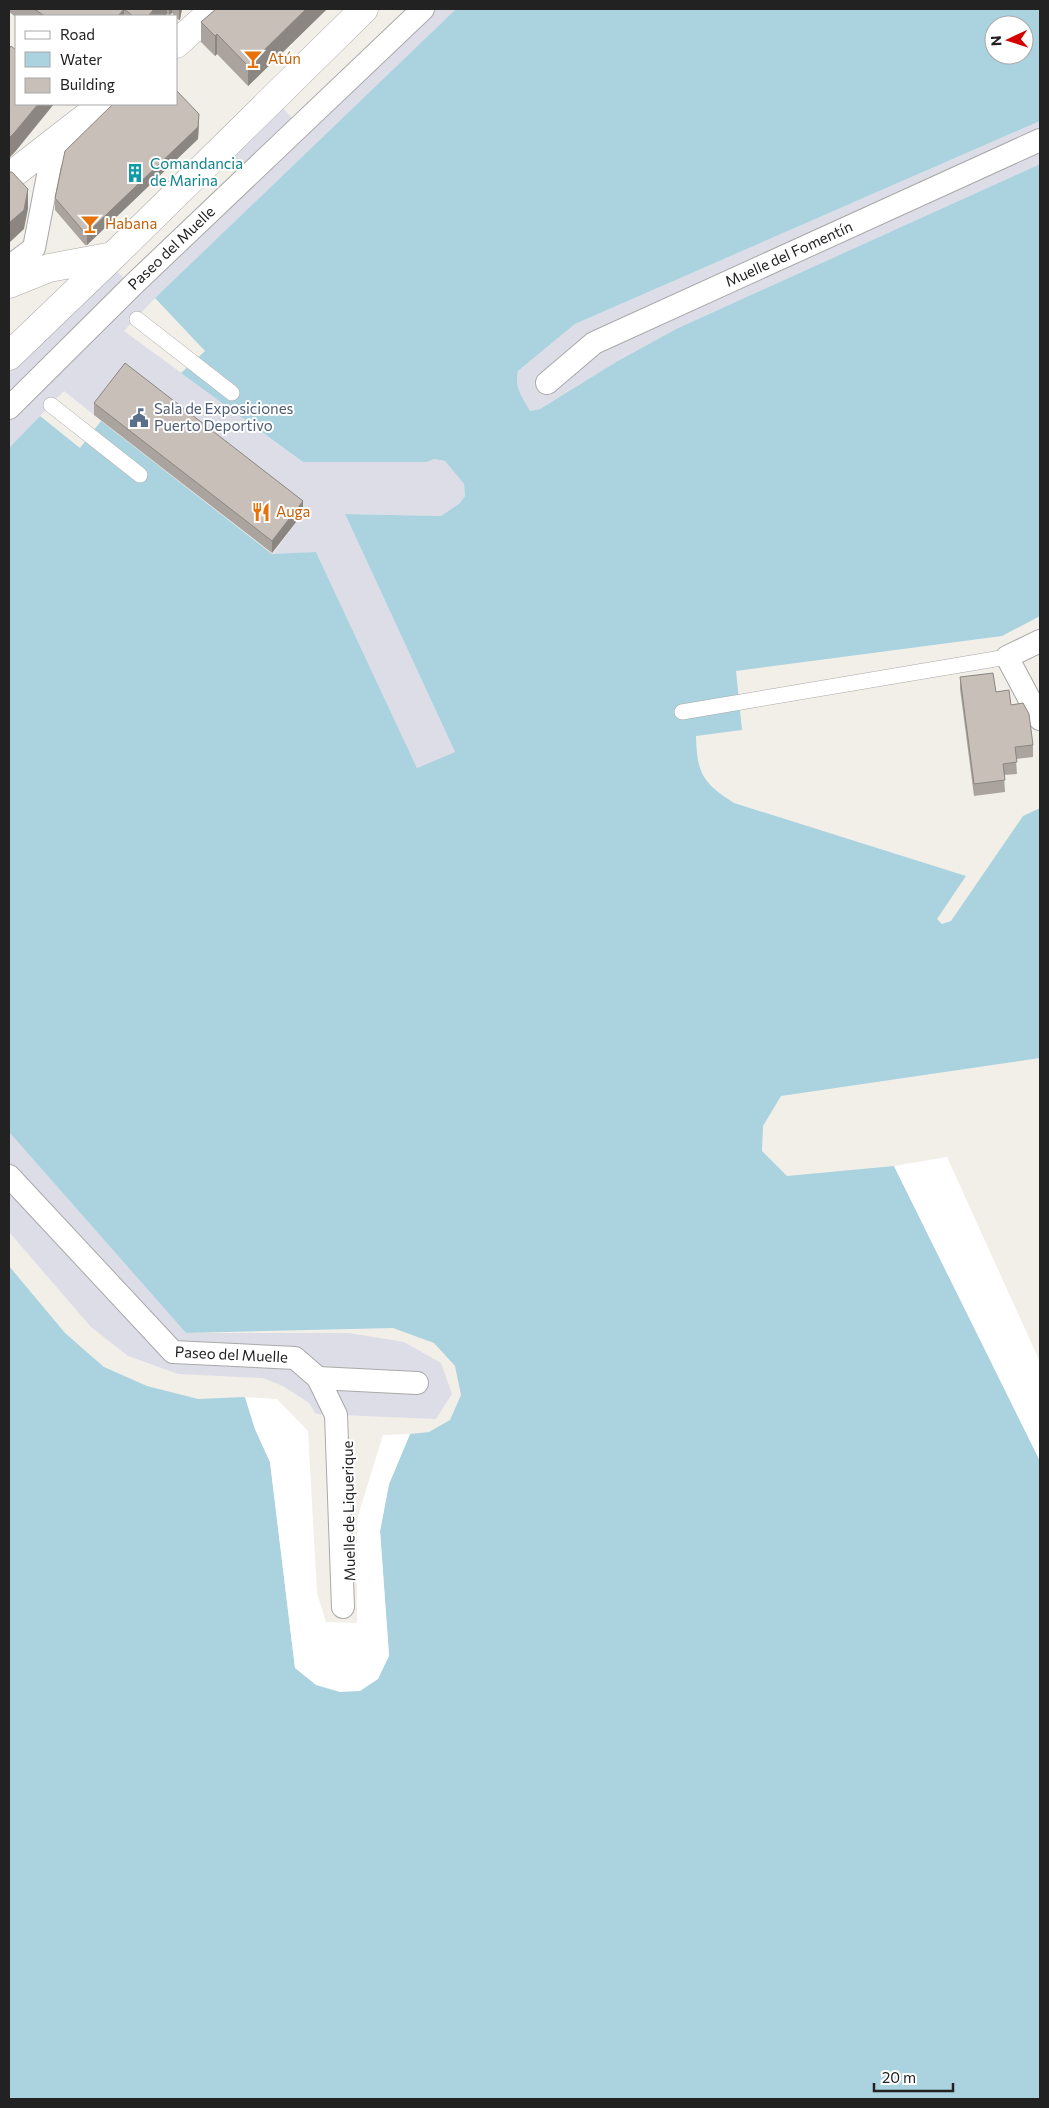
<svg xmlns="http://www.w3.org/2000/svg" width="1049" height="2108" viewBox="0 0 1049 2108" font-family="Commissioner,sans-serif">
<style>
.plaza{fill:#dddde8}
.water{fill:#aad3df;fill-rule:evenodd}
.pier{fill:#fff}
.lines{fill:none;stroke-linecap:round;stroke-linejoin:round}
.service-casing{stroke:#a9a9a9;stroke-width:16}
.pedestrian-casing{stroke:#a9a9a9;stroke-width:24}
.minor-casing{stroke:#a9a9a9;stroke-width:29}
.service{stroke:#fff;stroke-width:15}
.pedestrian{stroke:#fff;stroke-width:22}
.minor{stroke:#fff;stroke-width:28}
.wall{fill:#aba49e}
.shaded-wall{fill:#8b8681}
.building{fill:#c7bfb8;stroke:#8b8681}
.labels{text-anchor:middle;stroke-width:4;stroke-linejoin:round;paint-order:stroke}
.food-label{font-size:15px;fill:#c56008;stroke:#fff;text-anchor:start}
.culture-label{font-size:15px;fill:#0d838f;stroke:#fff;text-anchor:start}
.street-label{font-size:15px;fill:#222;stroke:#fff}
.service-label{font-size:15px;fill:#4e5e75;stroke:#fff;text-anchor:start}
</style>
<rect width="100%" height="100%" fill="#f2efe9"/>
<path class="plaza" d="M408,9H456L155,298L124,331L303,462H427L434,459L445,461L464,484L465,496L460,503L441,516L345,514L455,752L417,768L316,552L272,555L303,513L125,375L94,415L64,391L9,448V371L114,269L127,281L242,169L231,157L282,107L293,119Z
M1040,121V164L676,329L616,362L540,409L530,411L520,395L516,381L518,371L575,324Z
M9,1132L186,1333H349L404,1342L441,1363L452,1394L436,1419L316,1414L309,1403L283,1386L263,1378L178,1374L128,1356L91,1327L9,1232Z"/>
<path class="water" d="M456,9H1040V121L575,324L518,371C514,387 522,397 530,411L540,409L616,362L676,329L1040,164V616L1002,636L736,671L742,730L696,736C697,774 703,783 734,803L966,876L937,919L942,924L951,921L1023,816L1040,808V1058L781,1096L763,1126L762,1151L787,1176L894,1166L1040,1461V2099H9V1266L65,1333L104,1367L147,1386L198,1399L245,1397L255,1429L270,1462L295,1668L389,1655L380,1531L389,1484L410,1434L429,1432L450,1420L461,1395L455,1366L434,1343L393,1328L186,1333L9,1132V448L40,416L80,448L101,421L272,554L316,552L417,768L455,752L345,514L441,516L460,503L465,496L464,484L445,461L434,459L427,462H303L181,373L205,351L155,298ZM994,25H1024V55H994Z"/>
<path class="pier" d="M947,1157L1040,1362V1461L894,1166Z
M245,1397L277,1399L308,1431L317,1593L326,1622L357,1623V1519L383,1435L410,1434L389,1484L380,1531L389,1656L378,1679L360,1691L340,1692L316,1685L295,1668L270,1462L255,1429Z"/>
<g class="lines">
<g class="service-casing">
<path id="service" d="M137,319L232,393
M51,405L140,475
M682,712L1007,657"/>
</g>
<g class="pedestrian-casing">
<g id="pedestrian">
<path d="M9,267L34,248L50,165L59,140"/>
<path id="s1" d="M547,383L594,343L1040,140"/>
<path id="s2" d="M9,408L135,283L423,9"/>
<path d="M1040,641L1007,657L1040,719"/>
<path id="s3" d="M9,1176L173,1352L295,1358L318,1378L336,1415L343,1607"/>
<path d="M318,1378L417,1383"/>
</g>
</g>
<g class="minor-casing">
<path id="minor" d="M176,44L215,9
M9,177L103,104
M9,284L49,268L113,256
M9,356L113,256L364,9"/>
</g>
<use href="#service" class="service"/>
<use href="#pedestrian" class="pedestrian"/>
<use href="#minor" class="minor"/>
</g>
<path class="wall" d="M9,9H182L180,19L179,20L176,18V16H175L172,13L169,15L167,14L165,16L16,17L9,12Z
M216,9H327L248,86L217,54L215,56L201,42V22Z
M199,126L198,139L87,245H85L55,210V198Z
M94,403L303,513L272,553L94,415Z
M960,677L996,692L1011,705L1033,745V757L1016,759L1017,774L1004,775L1005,792L974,796L960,689Z"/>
<path class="shaded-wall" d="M124,9V16H118Z
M154,9H167V14L165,16H148Z
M169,9H172V13L169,15Z
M179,9H182L180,19L179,20Z
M306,9H327L248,86V66Z
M217,34V54L215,56V36Z
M38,104H54L15,152L9,158V138Z
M199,114L198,139L87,245V233Z
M28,189V209L24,229L9,243V223Z
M303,501V513L272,553V541Z"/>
<path class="building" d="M34,9H124L118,16H45Z
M124,9H154L148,16H133Z
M216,9H306L248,66L217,34L215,36L201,22Z
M11,46L16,50V104H38L15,132L9,138V49Z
M176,90L199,114L198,127L87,233H85L55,198L65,151L113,104H176Z
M9,172H12L28,189L24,210L9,223Z
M125,363L303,501L272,541L94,403Z
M993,673L996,692L1009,690L1011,705L1023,703L1029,714L1033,745L1015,747L1017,762L1003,764L1005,780L974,784L960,677Z"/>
<defs>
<g id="bar-bare" transform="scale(1.5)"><path d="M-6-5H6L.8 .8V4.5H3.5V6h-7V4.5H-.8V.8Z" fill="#e8710a" stroke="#fff" stroke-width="2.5" paint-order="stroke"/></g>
<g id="building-bare" transform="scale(1.5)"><path d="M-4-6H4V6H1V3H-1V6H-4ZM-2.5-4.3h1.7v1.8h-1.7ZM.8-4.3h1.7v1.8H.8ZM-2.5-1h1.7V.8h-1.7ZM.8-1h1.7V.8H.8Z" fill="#0f9aa8" stroke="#fff" stroke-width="2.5" paint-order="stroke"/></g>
<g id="civic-bare" transform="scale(1.5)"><path d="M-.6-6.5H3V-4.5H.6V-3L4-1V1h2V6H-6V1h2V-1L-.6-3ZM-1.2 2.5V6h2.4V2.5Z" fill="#5c6f8a" stroke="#fff" stroke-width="2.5" paint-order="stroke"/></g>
<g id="restaurant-bare" transform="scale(1.5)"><path d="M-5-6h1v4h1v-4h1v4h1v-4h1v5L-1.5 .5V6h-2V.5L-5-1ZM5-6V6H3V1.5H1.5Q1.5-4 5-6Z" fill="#e8710a" stroke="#fff" stroke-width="2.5" paint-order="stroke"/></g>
</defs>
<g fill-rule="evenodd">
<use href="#bar-bare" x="253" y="59"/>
<use href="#building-bare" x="135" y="173"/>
<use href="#bar-bare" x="90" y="224"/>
<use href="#civic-bare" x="139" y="418"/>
<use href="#restaurant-bare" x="261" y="512"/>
</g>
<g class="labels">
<g class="food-label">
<text x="268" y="64">Atún</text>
<text x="105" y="229">Habana</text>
<text x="276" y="517">Auga</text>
</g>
<g class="culture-label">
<text x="150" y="169">Comandancia<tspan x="150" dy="17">de Marina</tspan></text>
</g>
<g class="street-label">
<text dy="5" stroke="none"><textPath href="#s2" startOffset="228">Paseo del Muelle</textPath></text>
<text dy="5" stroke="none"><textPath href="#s1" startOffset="276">Muelle del Fomentín</textPath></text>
<text dy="5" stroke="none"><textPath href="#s3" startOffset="299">Paseo del Muelle</textPath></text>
<text transform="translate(349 1511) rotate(-91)" y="5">Muelle de Liquerique</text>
</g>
<g class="service-label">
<text x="154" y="414">Sala de Exposiciones<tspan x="154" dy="17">Puerto Deportivo</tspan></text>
</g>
</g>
<rect width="1049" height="2108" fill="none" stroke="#222222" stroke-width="20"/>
<rect x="15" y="15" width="162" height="90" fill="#ffffff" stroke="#a7a7a7"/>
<rect x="25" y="31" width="25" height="8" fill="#ffffff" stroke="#a7a7a7"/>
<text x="60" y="40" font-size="15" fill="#222222">Road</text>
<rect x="25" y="52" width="25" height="15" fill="#aad3df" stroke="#a7a7a7"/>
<text x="60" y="65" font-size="15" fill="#222222">Water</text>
<rect x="25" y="78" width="25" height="15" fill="#c7bfb8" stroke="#a7a7a7"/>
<text x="60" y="90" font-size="15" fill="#222222">Building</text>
<g transform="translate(1009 40) rotate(266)"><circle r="24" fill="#ffffff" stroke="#a7a7a7"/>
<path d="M0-4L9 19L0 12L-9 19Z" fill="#d40000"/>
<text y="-8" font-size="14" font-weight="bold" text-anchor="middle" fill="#222222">N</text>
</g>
<path d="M874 2083v8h79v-8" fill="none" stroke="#222222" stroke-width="2.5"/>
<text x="882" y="2083" font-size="15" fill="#222222" stroke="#ffffff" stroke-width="4" paint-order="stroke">20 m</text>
</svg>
